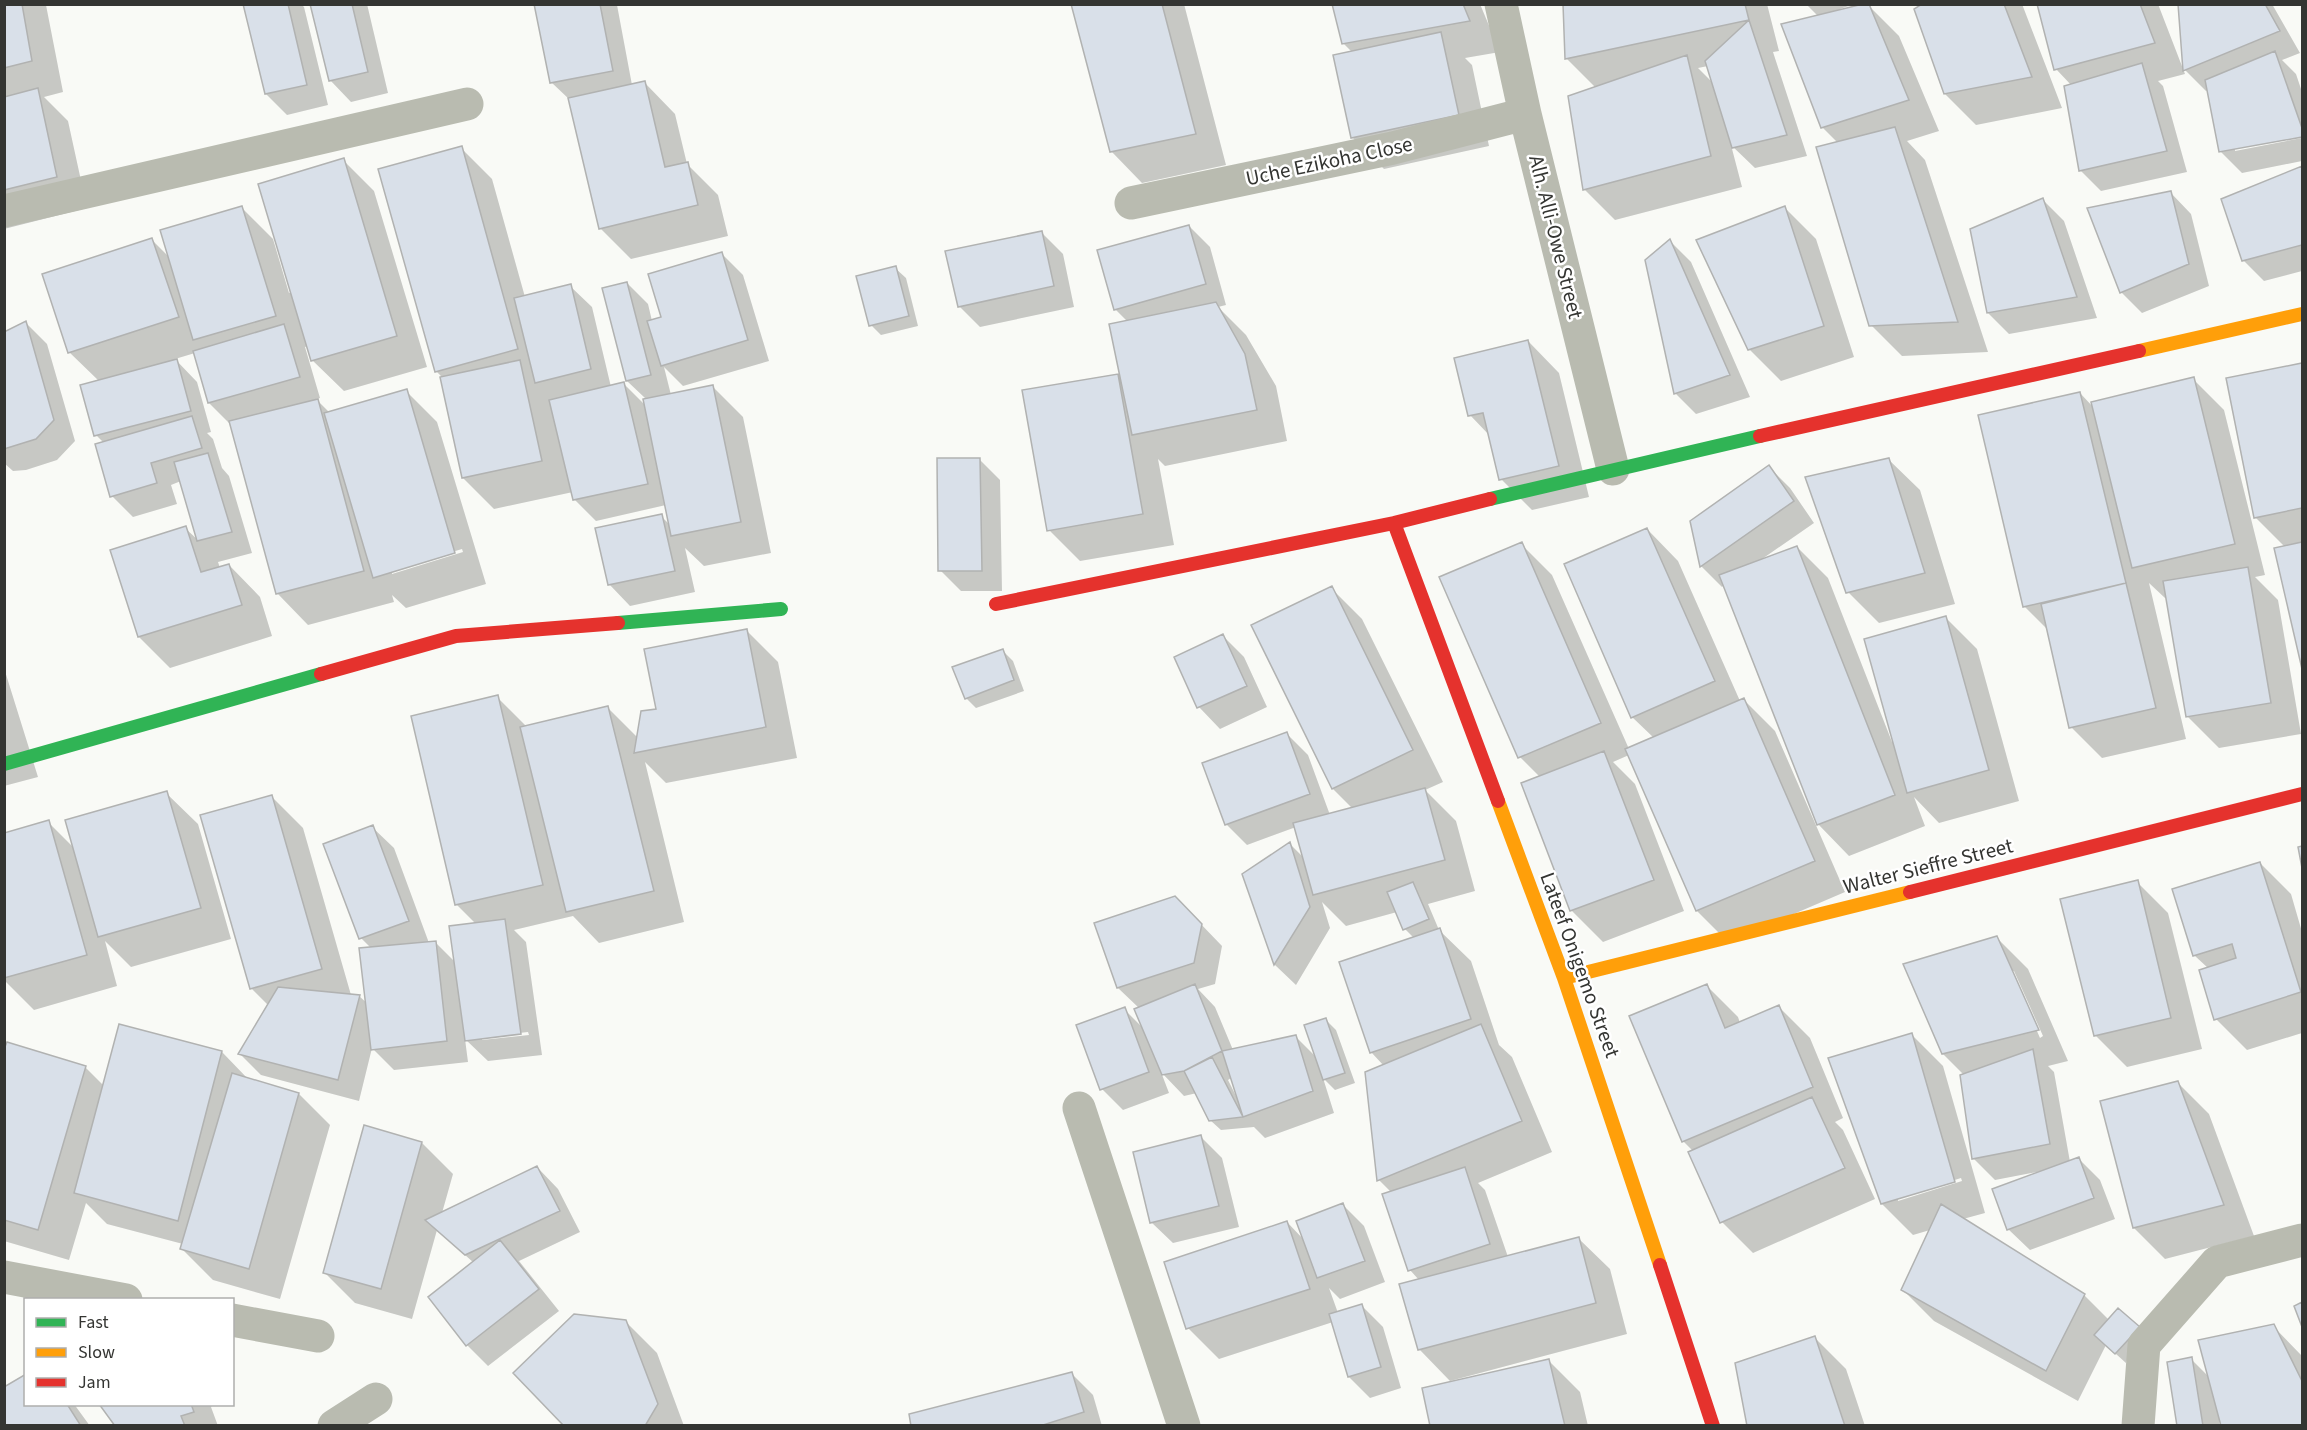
<svg xmlns="http://www.w3.org/2000/svg" width="2307" height="1430" viewBox="0 0 2307 1430" font-family="'Source Sans 3',sans-serif">
<style>
.shadow{fill:#0003;fill-rule:evenodd}
.building{fill:#d9e0e9;stroke:#b1b2b1;stroke-width:1.5}
.lines{fill:none;stroke-linecap:round;stroke-linejoin:round}
.street{stroke:#b9bbb0;stroke-width:33}
.fast{stroke:#30b455;stroke-width:14}
.slow{stroke:#ff9f0a;stroke-width:14}
.jam{stroke:#e5322d;stroke-width:14}
.labels{text-anchor:middle;stroke-width:5;stroke-linejoin:round;paint-order:stroke}
.street-label{font-size:21px;fill:#343532;stroke:#fff}
</style>
<rect width="100%" height="100%" fill="#f9faf6"/>
<path class="shadow" d="M4,4L46,5L63,92L44,97L68,121L87,208L4,229Z
M245,4H301L304,7L328,105L287,115L266,94Z
M311,4H367L388,93L351,102L330,80Z
M536,4L617,5L632,85L644,82L675,114L687,164L718,195L728,236L631,259L600,228L570,100L551,82Z
M1073,4H1184L1226,165L1142,183L1111,151Z
M1334,4H1480L1500,52L1465,58L1472,65L1489,146L1384,169L1353,138V53L1343,43Z
M1565,4H1767L1779,51L1773,52L1807,156L1755,168L1731,145L1742,187L1615,220L1584,189L1596,88L1567,59ZM1708,66L1714,84L1698,68Z
M1806,4H1854L1840,9L1841,11L1868,5L1899,36L1939,131L1907,141L1925,160L1988,352L1902,356L1871,325L1838,143L1822,127L1819,17Z
M1925,4H2022L2062,108L1976,125L1945,94Z
M2039,4H2158L2185,74L2158,81L2163,86L2187,172L2101,191L2080,170L2072,86L2056,69Z
M2179,4H2272L2300,53L2282,60L2296,74L2302,92V135L2235,148V151L2302,138V161L2242,173L2220,151L2208,90L2206,91L2185,70Z
M461,148L492,179L525,297L570,286L592,307L611,387L624,384L646,406L645,398L627,381V283L648,304L652,321L662,318L722,254L743,275L769,361L683,386L664,367L671,395L712,386L743,417L771,553L704,566L685,548L695,592L630,606L609,584L661,516L670,525L666,505L596,521L574,499L573,492L494,509L463,478L441,376L436,371Z
M343,160L374,191L427,367L344,391L312,360L308,346L305,347L320,398L316,399L330,413L406,391L437,422L486,584L406,608L392,595L394,602L308,625L277,593L230,424L209,403L195,353L175,359L197,382L211,432L207,433L213,439L222,468L229,476L252,553L218,562L220,568L229,565L260,597L272,636L170,668L139,637L185,528L199,541L181,481L171,485L177,504L133,517L112,496L104,443L96,435L99,381L69,352L152,240L170,258L242,208L273,239L289,293L292,292ZM462,549L463,552L392,574V570Z
M2302,168V271L2264,281L2243,260L2223,200Z
M2170,192L2191,214L2209,286L2142,313L2121,292Z
M2043,200L2064,221L2097,318L2009,334L1988,313Z
M1785,208L1816,239L1854,357L1781,381L1749,349Z
M1189,226L1210,247L1226,305L1218,307L1246,335L1276,386L1287,441L1165,466L1158,459L1174,545L1080,561L1049,530L1117,376L1122,381L1127,321L1115,309Z
M1042,233L1063,254L1074,307L980,327L959,306Z
M1670,241L1691,262L1750,397L1696,414L1675,393Z
M895,268L906,278L918,326L881,335L871,325Z
M26,323L47,344L75,441L57,460L26,470L13,471L4,463V333Z
M1528,341L1559,373L1589,497L1532,510L1501,479L1490,436L1470,415Z
M2302,365V662L2276,549L2285,547L2255,517L2228,379Z
M2193,379L2224,410L2265,575L2255,577L2278,600L2301,734L2219,748L2188,717L2167,598H2165L2149,583L2186,739L2102,758L2071,727L2048,630L2024,606L2080,393L2094,408Z
M979,459L1000,480L1002,591H961L940,570Z
M1888,459L1920,490L1955,604L1879,623L1848,592Z
M1769,467L1790,488L1814,523L1762,559L1797,547L1828,578L1892,742L1894,741L1946,618L1977,649L2019,801L1939,823L1914,797L1925,826L1849,856L1817,823L1724,585L1722,587L1701,566Z
M1647,529L1678,561L1740,701L1744,700L1775,731L1845,892L1728,942L1697,911L1629,755L1613,762L1635,784L1684,911L1603,942L1572,911L1523,783L1540,777L1520,757L1521,544L1552,575L1629,749L1654,738L1632,717Z
M1331,588L1362,619L1443,782L1425,790L1456,821L1475,891L1428,904L1439,930L1471,961L1499,1045L1512,1057L1552,1152L1478,1183L1485,1190L1508,1257L1578,1238L1610,1269L1627,1334L1450,1381L1419,1349V1280L1410,1270L1391,1192L1379,1180L1384,1066L1371,1052L1414,938L1405,929L1397,912L1346,926L1322,902L1330,928L1296,985L1275,965L1244,874L1290,844L1305,859L1296,827L1247,845L1226,824L1287,734L1308,755L1330,815L1353,809L1333,789Z
M747,631L778,662L797,758L666,783L645,762L684,922L599,943L573,916L514,930L526,942L542,1055L488,1061L465,1039L468,1062L394,1070L372,1048L359,1101L261,1075L240,1054L269,1006L251,988L272,797L303,828L351,995L359,996L368,1004L371,948L361,938L372,827L394,848L429,943L435,942L456,963L476,924L457,905L497,697L527,727L608,708L638,738L658,710ZM528,1032L529,1035L482,1040V1037Z
M1223,636L1244,657L1267,707L1220,729L1199,707L1176,657Z
M1002,650L1013,661L1024,691L976,708L966,698Z
M4,668L38,777L4,786Z
M166,793L198,824L231,939L131,967L105,941L117,986L34,1010L4,980V835L48,822L74,848Z
M2260,863L2291,894L2302,932V1033L2247,1050L2216,1019L2208,968L2195,956L2174,890Z
M2137,882L2168,913L2202,1049L2127,1067L2095,1035Z
M1196,919L1222,946L1215,984L1198,989L1215,1007L1233,1050L1296,1037L1317,1058L1325,1019L1336,1030L1355,1083L1335,1090L1323,1078L1334,1113L1265,1138L1254,1127L1221,1130L1210,1120L1197,1093L1184,1096L1161,1072L1169,1093L1123,1110L1102,1089L1124,1009L1145,1030L1139,1008L1118,988ZM1231,1078L1237,1096H1236L1228,1080Z
M1996,937L2028,969L2068,1061L2048,1066L2054,1072L2070,1162L2079,1159L2100,1180L2115,1219L2030,1250L2008,1229L2042,1171L1995,1180L1974,1159L1962,1076L1964,1075L1943,1054ZM2011,971H2014L2043,1036L2040,1038Z
M1707,986L1738,1017L1740,1023L1779,1007L1810,1038L1843,1118L1835,1122L1843,1130L1875,1199L1753,1253L1722,1222L1693,1151L1683,1141Z
M1912,1035L1943,1066L1985,1213L1963,1219L2084,1295L2109,1320L2139,1328L2126,1363L2106,1345L2078,1401L1934,1321L1902,1289L1930,1230L1913,1235L1882,1204ZM1961,1178L1962,1181L1898,1201V1198Z
M4,1051L85,1067L104,1086L222,1052L249,1080L299,1094L330,1125L280,1299L213,1280L182,1249L183,1244L107,1224L86,1203L69,1260L4,1241Z
M2178,1083L2209,1114L2254,1236L2165,1259L2134,1228Z
M1201,1137L1222,1158L1239,1227L1173,1243L1151,1222Z
M422,1143L453,1174L442,1213L537,1167L558,1189L580,1232L519,1261L559,1311L488,1366L467,1345L474,1263L437,1230L412,1319L355,1303L324,1272Z
M1343,1205L1364,1226L1385,1282L1340,1299L1329,1288L1338,1313L1362,1306L1383,1327L1401,1388L1370,1398L1349,1377L1333,1322L1219,1359L1188,1328L1287,1222L1305,1241Z
M626,1322L657,1353L684,1426H566Z
M2273,1326L2302,1356V1426H2223L2221,1420H2219L2220,1426H2179L2191,1359L2209,1377Z
M1815,1338L1846,1369L1865,1426H1749Z
M1549,1361L1580,1392L1588,1426H1432Z
M1072,1374L1093,1395L1102,1426H913Z
M26,1404H74L90,1426H4Z
M101,1404H213L211,1407L218,1426H117Z"/>
<path class="building" d="M4,4H22L32,61L4,68Z
M243,4H288L307,85L265,94Z
M310,4H352L368,72L329,81Z
M534,4H600L613,71L550,83Z
M1071,4H1162L1196,134L1110,152Z
M1332,4H1463L1470,21L1342,44Z
M1563,4H1745L1749,20L1565,59Z
M1863,4H1869L1909,100L1821,128L1781,24Z
M1922,4H2004L2032,77L1944,94L1914,9Z
M2037,4H2140L2155,43L2054,70Z
M2178,4H2265L2280,31L2183,71Z
M1749,20L1787,135L1732,148L1705,61Z
M1441,32L1459,115L1351,138L1333,55Z
M2275,51L2302,128V137L2219,152L2205,80Z
M1687,55L1711,156L1583,190L1568,96Z
M2142,63L2167,151L2079,171L2064,86Z
M645,81L665,167L688,162L698,205L599,229L568,98Z
M38,88L57,177L4,190V97Z
M1895,127L1958,322L1869,326L1816,147Z
M462,146L518,349L435,372L378,169Z
M344,158L397,336L311,361L258,184Z
M2302,166V245L2242,261L2221,199Z
M2171,191L2189,264L2120,293L2087,208Z
M2043,198L2077,297L1987,313L1970,229Z
M242,206L276,316L193,340L160,230Z
M1785,206L1824,326L1748,350L1696,240Z
M1189,225L1206,284L1114,310L1097,250Z
M1042,231L1054,286L958,307L945,251Z
M152,238L179,317L68,353L42,274Z
M1670,239L1730,375L1674,394L1645,260Z
M722,252L748,340L661,366L647,321L661,317L648,274Z
M896,266L909,316L869,326L856,276Z
M627,282L651,375L626,381L602,288Z
M571,284L591,369L535,383L514,298Z
M1216,302L1245,354L1257,410L1132,435L1109,324Z
M26,321L54,420L36,439L4,449V332Z
M284,324L300,377L208,403L193,351Z
M1528,340L1559,466L1499,480L1483,413L1468,416L1454,358Z
M177,359L191,411L94,436L80,385Z
M520,360L542,461L462,478L440,377Z
M2302,363V508L2254,518L2226,378Z
M1118,374L1143,514L1047,531L1022,390Z
M2194,377L2235,544L2132,568L2091,402Z
M624,382L648,484L573,500L549,400Z
M713,385L741,522L671,536L643,399Z
M407,389L455,553L373,578L324,413Z
M2080,392L2126,583L2023,607L1978,415Z
M318,399L364,571L276,594L229,421Z
M192,416L202,448L151,463L157,483L110,497L95,444Z
M208,453L232,532L197,541L174,462Z
M937,458H980L982,571H938Z
M1889,458L1925,573L1846,593L1805,477Z
M1769,465L1794,501L1700,567L1690,521Z
M662,514L675,571L608,585L595,528Z
M186,526L201,572L229,564L242,605L138,637L110,550Z
M1647,528L1715,681L1631,718L1564,564Z
M1522,542L1601,723L1518,758L1439,577Z
M2302,542V669L2274,548Z
M1797,546L1895,795L1817,825L1719,575Z
M2248,567L2271,703L2186,717L2163,581Z
M2126,583L2156,708L2069,728L2041,604Z
M1332,586L1413,750L1332,789L1251,625Z
M1946,616L1989,770L1907,793L1864,639Z
M747,629L766,727L634,753L641,711L656,709L644,649Z
M1223,634L1247,686L1197,708L1174,657Z
M1003,649L1014,680L965,699L952,667Z
M498,695L543,885L455,905L411,716Z
M1744,698L1815,861L1696,911L1625,749Z
M608,706L654,891L566,912L520,727Z
M1287,732L1310,794L1225,825L1202,763Z
M1604,751L1654,880L1570,911L1521,783Z
M1425,788L1445,860L1313,895L1293,823Z
M167,791L201,908L98,937L65,820Z
M272,795L322,969L250,989L200,815Z
M49,820L87,955L4,978V833Z
M373,825L409,921L359,939L323,844Z
M1290,842L1310,907L1274,965L1242,874Z
M2302,846V868L2298,847Z
M2260,862L2301,992L2214,1020L2199,970L2236,958L2232,944L2193,956L2172,889Z
M2138,880L2171,1018L2094,1036L2060,899Z
M1413,882L1429,919L1403,930L1387,892Z
M1175,896L1202,924L1194,963L1117,988L1094,923Z
M505,919L521,1034L465,1041L449,926Z
M1440,928L1471,1019L1370,1053L1339,962Z
M1997,936L2039,1030L1942,1054L1903,964Z
M436,941L447,1041L371,1050L359,948Z
M1195,984L1222,1051L1184,1071L1162,1075L1134,1009Z
M1707,984L1725,1028L1779,1005L1813,1087L1682,1142L1629,1016Z
M278,987L360,995L338,1080L238,1054Z
M1125,1007L1149,1072L1100,1090L1076,1025Z
M1326,1018L1345,1073L1323,1080L1304,1025Z
M119,1024L222,1051L178,1221L74,1193Z
M1481,1024L1522,1121L1377,1181L1365,1072Z
M1912,1033L1955,1182L1881,1204L1828,1058Z
M1296,1035L1313,1091L1243,1117L1222,1051Z
M7,1042L86,1066L38,1230L4,1220V1049Z
M2033,1049L2050,1144L1972,1159L1960,1075Z
M1212,1057L1243,1117L1209,1121L1184,1071Z
M232,1073L299,1093L249,1269L180,1249Z
M2178,1081L2224,1205L2133,1228L2100,1101Z
M1812,1097L1845,1168L1720,1223L1688,1152Z
M364,1125L422,1142L381,1289L323,1273Z
M1201,1135L1219,1206L1150,1223L1133,1152Z
M2079,1157L2094,1198L2007,1230L1992,1189Z
M537,1166L560,1211L465,1255L425,1220Z
M1465,1167L1490,1244L1408,1271L1382,1194Z
M1343,1203L1365,1261L1317,1278L1296,1221Z
M1941,1204L2085,1294L2046,1371L1901,1290Z
M1287,1221L1310,1289L1186,1329L1164,1262Z
M1579,1237L1596,1303L1418,1350L1399,1284Z
M500,1240L539,1289L466,1346L428,1297Z
M2302,1302V1327L2294,1306Z
M1362,1304L1381,1367L1348,1377L1329,1314Z
M2118,1308L2140,1327L2115,1354L2094,1335Z
M574,1314L626,1320L658,1404L645,1426H564L513,1373Z
M2274,1324L2302,1381V1426H2221L2198,1340Z
M1815,1336L1845,1426H1747L1735,1363Z
M2192,1357L2203,1426H2177L2167,1362Z
M1549,1359L1565,1426H1430L1422,1388Z
M1072,1372L1084,1412L1040,1426H911L909,1414Z
M26,1374V1404H67L81,1426H4V1387Z
M99,1404H191L194,1412L181,1416L185,1426H115Z"/>
<g class="lines">
<path class="street" d="M1501,4L1525,114L1613,469
M1131,203L1393,148L1525,114
M4,211L467,104
M1079,1108L1184,1426
M4,1277L126,1300
M232,1320L318,1336
M334,1426L376,1399
M2138,1426L2144,1345L2217,1262L2302,1240"/>
<path class="fast" d="M1490,499L1760,436
M618,623L781,609
M4,764L321,674"/>
<path class="slow" d="M2139,351L2302,314
M1498,801L1564,978L1660,1265
M1564,978L1910,892"/>
<path class="jam" d="M1760,436L2139,351
M1394,523L1498,801
M996,604L1394,523L1490,499
M321,674L456,636L618,623
M1910,892L2302,794
M1660,1265L1713,1426"/>
</g>
<g class="labels">
<g class="street-label">
<text transform="translate(1329 161) rotate(-12)" y="7">Uche Ezikoha Close</text>
<text transform="translate(1556 237) rotate(76)" y="7">Alh. Alli-Owe Street</text>
<text transform="translate(1928 866) rotate(-14)" y="7">Walter Sieffre Street</text>
<text transform="translate(1580 965) rotate(70)" y="7">Lateef Onigemo Street</text>
</g>
</g>
<rect width="2307" height="1430" fill="none" stroke="#343532" stroke-width="12"/>
<rect x="24" y="1298" width="210" height="108" fill="#ffffff" stroke="#aeaead" stroke-width="1.5"/>
<rect x="36" y="1318" width="30" height="9" fill="#30b455" stroke="#aeaead" stroke-width="1.5"/>
<text x="78" y="1328" font-size="18" fill="#343532">Fast</text>
<rect x="36" y="1348" width="30" height="9" fill="#ff9f0a" stroke="#aeaead" stroke-width="1.5"/>
<text x="78" y="1358" font-size="18" fill="#343532">Slow</text>
<rect x="36" y="1378" width="30" height="9" fill="#e5322d" stroke="#aeaead" stroke-width="1.5"/>
<text x="78" y="1388" font-size="18" fill="#343532">Jam</text>
</svg>
